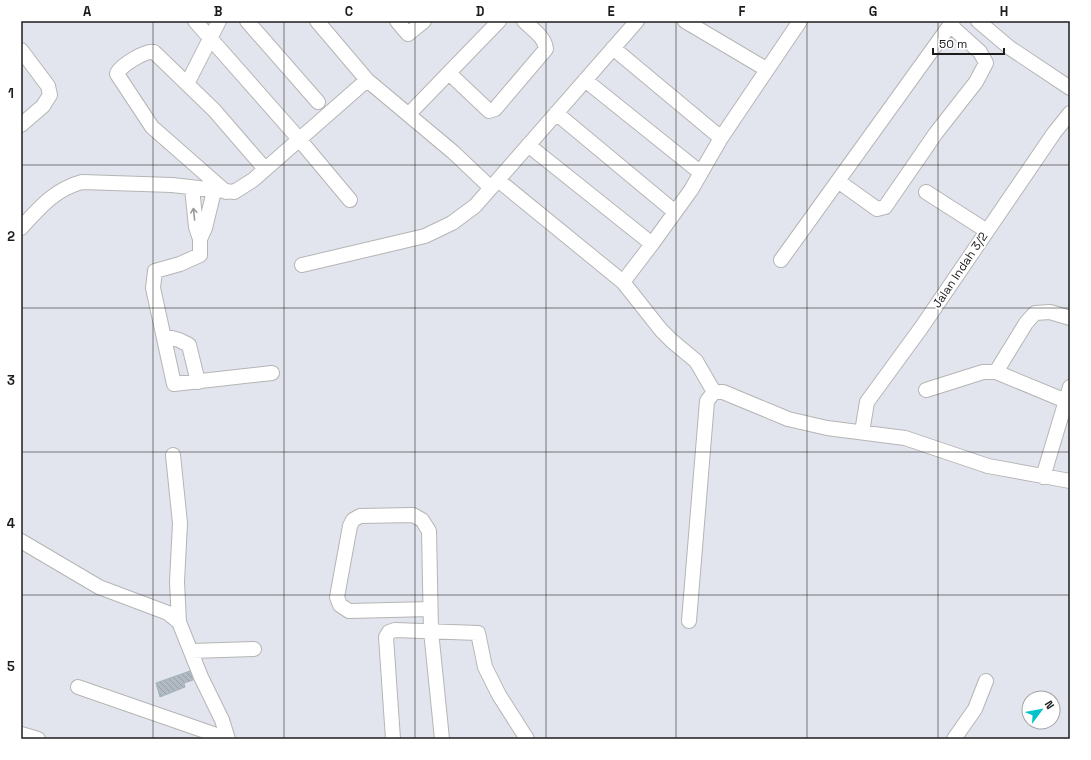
<svg xmlns="http://www.w3.org/2000/svg" width="1091" height="760" viewBox="0 0 1091 760" font-family="'Space Grotesk',sans-serif">
<style>
.building{fill:url(#building-back-hatch);stroke:#a4b2bf}
.lines{fill:none;stroke-linecap:round;stroke-linejoin:round}
.minor-casing{stroke:#b5b5b5;stroke-width:16}
.minor{stroke:#fff;stroke-width:14}
.oneway{stroke:#999}
.grid{fill:none;stroke:#1c1c1c;stroke-width:1;stroke-opacity:0.55}
.labels{text-anchor:middle;stroke-width:3.5;stroke-linejoin:round;paint-order:stroke}
.street-label{font-size:12px;fill:#1c1c1c;stroke:#fff}
.neatline{fill:none;stroke:#1c1c1c;stroke-width:1.5}
.grid-label{font-size:13px;text-anchor:middle;font-weight:bold;fill:#1c1c1c}
</style>
<defs>
<pattern id="building-back-hatch" width="6" height="6" patternUnits="userSpaceOnUse"><rect width="6" height="6" fill="#b1bac2"/><path d="M-1 5l2 2M0 0l6 6M5-1l2 2" fill="none" stroke="#989fa6"/></pattern>
</defs>
<rect width="100%" height="100%" fill="#e2e5ee"/>
<path class="building" d="M190,671L193,680L184,683L185,687L160,697L156,683Z"/>
<g class="lines">
<g class="minor-casing">
<path id="minor" d="M195,21L299,139L350,200
M247,21L318,102
M317,21L367,80L453,152L491,188
M397,21L408,34L424,21
M685,21L766,69
M978,21L1010,48L1070,88
M613,48L721,138
M21,50L48,86L50,95L43,106L21,125
M449,73L489,111L495,109L546,49C545,37 532,29 524,21
M585,80L701,173
M187,84L219,21
M556,113L675,212
M409,114L499,21
M528,145L652,244
M498,180L623,282L661,330L672,341L696,361L714,392
M838,181L877,209L885,207L936,133L976,82L986,63L980,52L950,25
M192,188L196,227L200,239V255L180,264L155,271L153,288L174,384L272,373
M226,192L152,127L117,74C118,67 147,49 154,52L214,110L265,169
M926,192L987,231
M21,228C39,208 55,189 82,182L172,185L234,192L253,180L367,80
M200,239L205,228L214,191
M781,260L953,21
M302,265L425,236L452,223L475,206L637,21
M623,282L652,244L691,190L721,138L800,21
M164,336L179,340L189,345L198,382
M926,390L983,372H996
M1066,401L996,372L1026,323L1035,313L1050,312L1070,318
M862,432L867,402L921,328L1054,133L1070,113
M173,455L180,523L177,582L179,622
M1043,477L1070,387
M21,541L99,587L168,613L179,622L201,677L222,720L228,739
M430,609L349,611L340,605L337,597L350,526L353,520L360,516L413,515L422,520L429,531L431,631L442,739
M689,621L707,401L714,392H723L788,419L827,428L905,438L988,466L1070,481
M191,651L254,649
M78,687L228,739
M21,734L38,739
M393,739L386,637L389,632L395,630L478,633L485,667L499,695L527,739
M954,739L975,709L986,681"/>
</g>
<use href="#minor" class="minor"/>
</g>
<defs><path id="oneway-shaft" d="M-6 0H5M1.5-3L5.5 0L1.5 3" fill="none" stroke-width="1.6" stroke-linecap="round" stroke-linejoin="round"/></defs>
<use class="oneway" href="#oneway-shaft" transform="translate(194 214) rotate(-96)"/>
<path class="grid" d="M153,21V739M284,21V739M415,21V739M546,21V739M676,21V739M807,21V739M938,21V739M21,165H1070M21,308H1070M21,452H1070M21,595H1070"/>
<g class="labels">
<g class="street-label">
<text transform="translate(960 270) rotate(-56)" y="4">Jalan Indah 3/2</text>
</g>
</g>
<rect width="1091" height="760" fill="none" stroke="#ffffff" stroke-width="44"/>
<g transform="translate(1041 710) rotate(58)"><circle r="19" fill="#ffffff" stroke="#a4a4a4"/>
<path d="M0-3L7 15L0 10L-7 15Z" fill="#00c2c8"/>
<text y="-6" font-size="11" font-weight="bold" text-anchor="middle" fill="#1c1c1c">N</text>
</g>
<path d="M933 48v6h71v-6" fill="none" stroke="#1c1c1c" stroke-width="2"/>
<text x="939" y="48" font-size="12" fill="#1c1c1c" stroke="#ffffff" stroke-width="3" paint-order="stroke">50 m</text>
<rect x="22" y="22" width="1047" height="716" class="neatline"/>
<g class="grid-label">
<text x="87" y="16">A</text>
<text x="218" y="16">B</text>
<text x="349" y="16">C</text>
<text x="480" y="16">D</text>
<text x="611" y="16">E</text>
<text x="742" y="16">F</text>
<text x="873" y="16">G</text>
<text x="1004" y="16">H</text>
<text x="11" y="98">1</text>
<text x="11" y="241">2</text>
<text x="11" y="385">3</text>
<text x="11" y="528">4</text>
<text x="11" y="671">5</text>
</g>
</svg>
